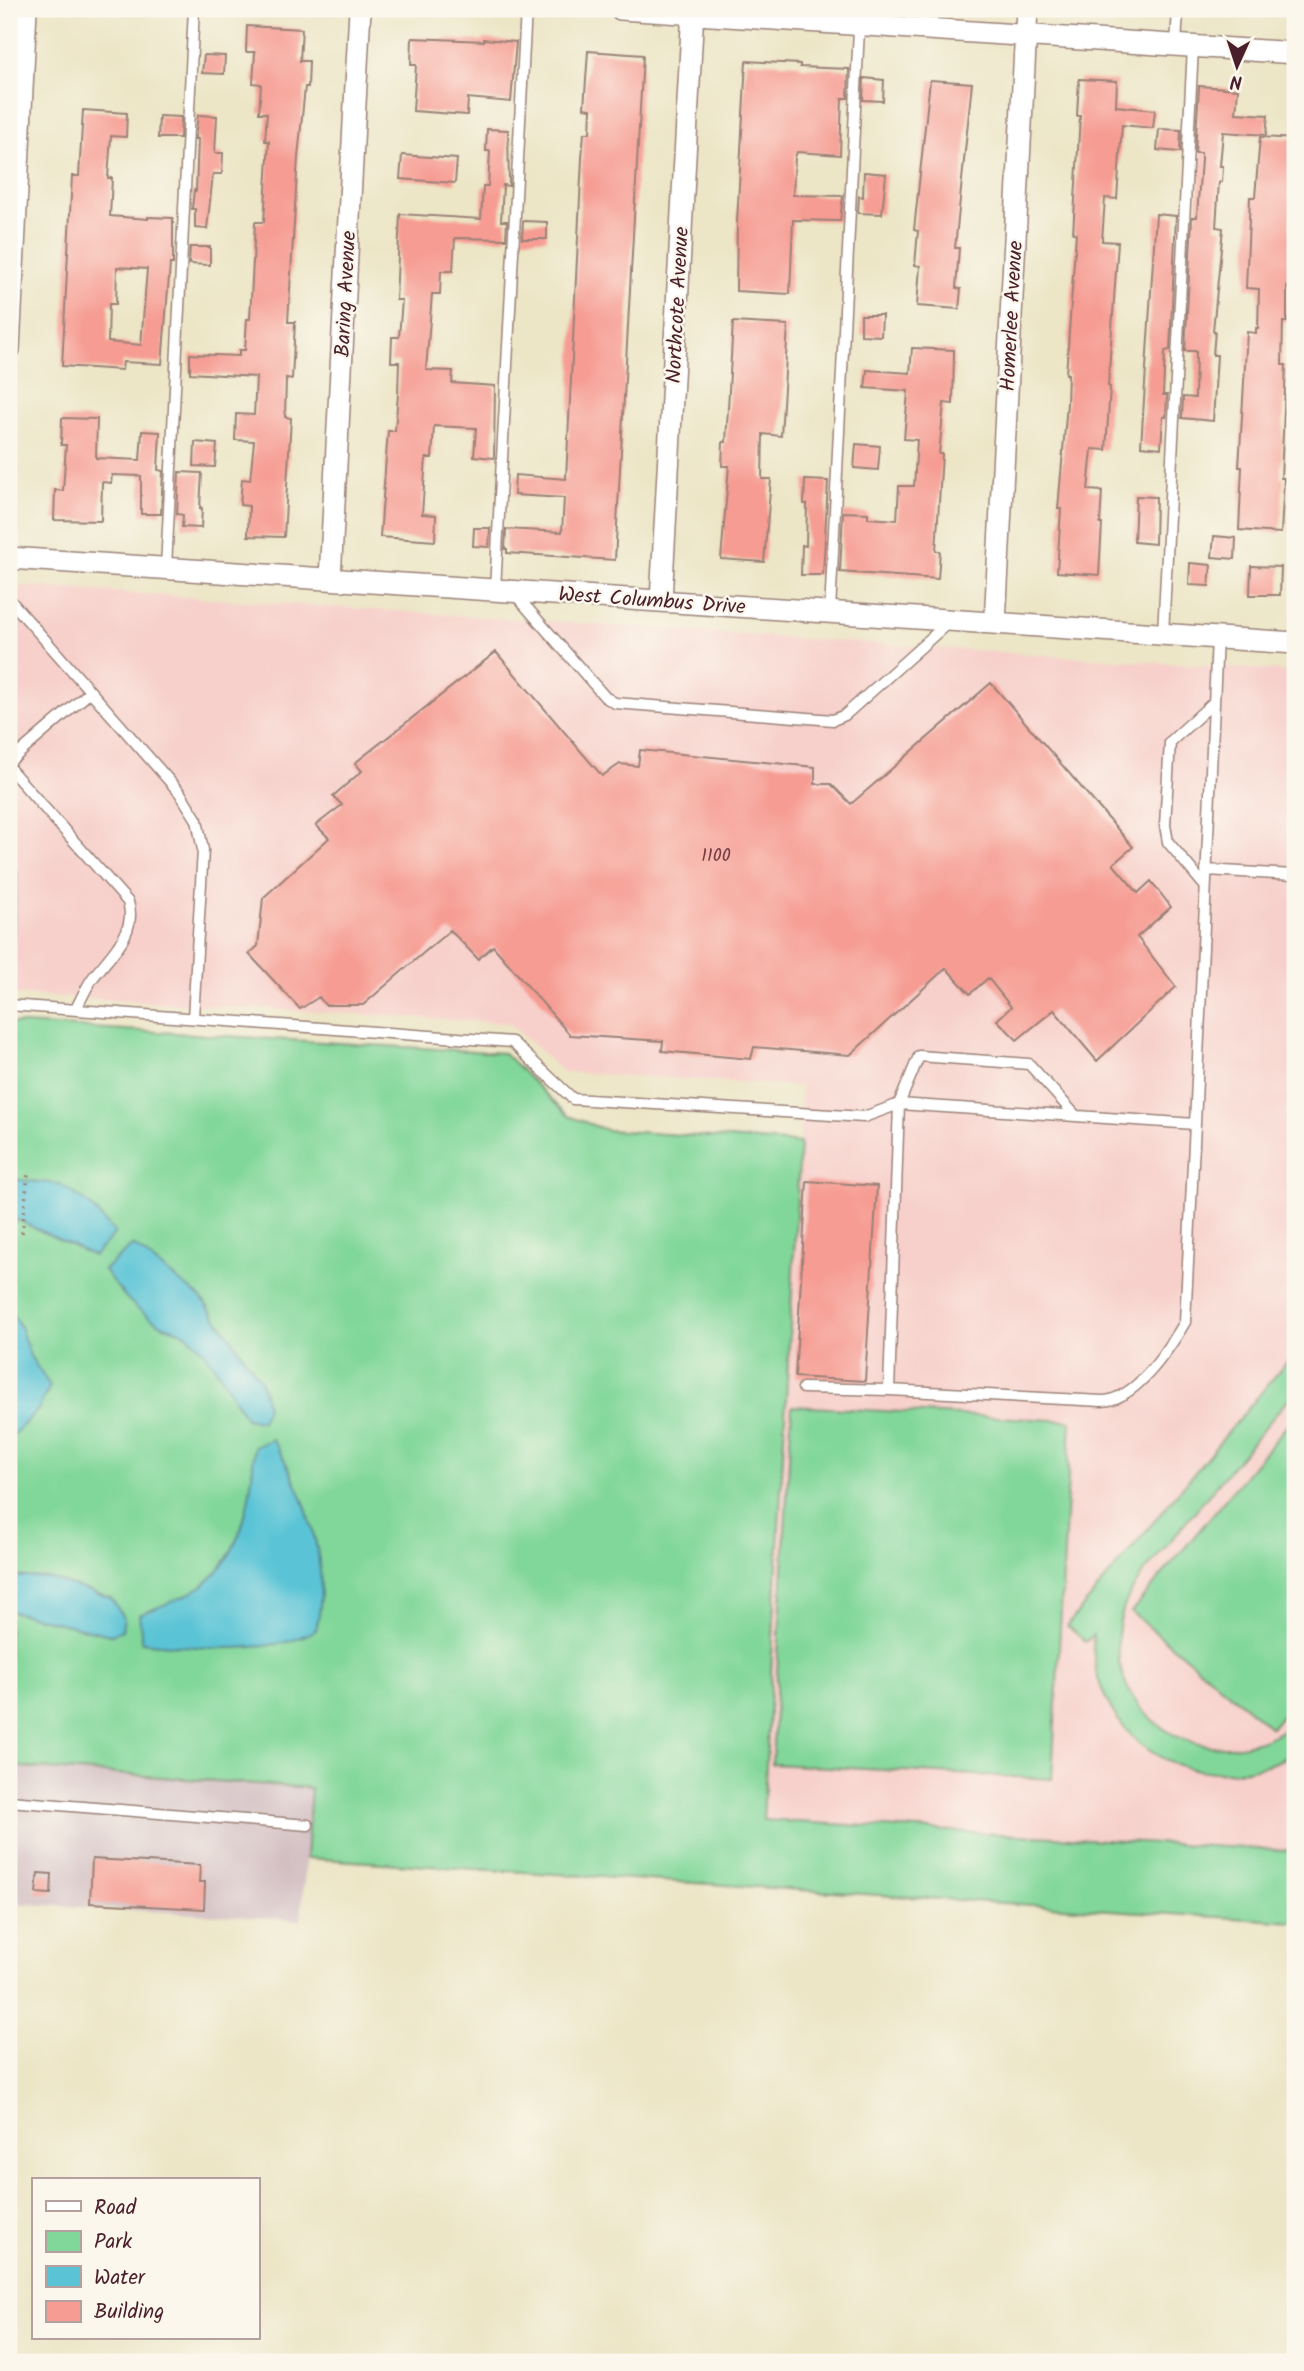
<svg xmlns="http://www.w3.org/2000/svg" width="1304" height="2371" viewBox="0 0 1304 2371" font-family="Kalam,sans-serif">
<style>
.built{fill:#f7d0cb}
.industrial{fill:#d2bec2}
.green{fill:#81d79a;stroke:#667b62;stroke-width:2}
.water{fill:#5ac4d6;stroke:#527280;stroke-width:2}
.building{fill:#f69c93;fill-rule:evenodd}
.lines{fill:none;stroke-linecap:round;stroke-linejoin:round}
.lane-casing{stroke:#9b8278;stroke-width:13}
.street-casing{stroke:#9b8278;stroke-width:24}
.path{stroke:#9b8278;stroke-width:3.5;stroke-dasharray:2 5;stroke-linecap:butt}
.lane{stroke:#fff;stroke-width:10}
.street{stroke:#fff;stroke-width:21}
.labels{text-anchor:middle;stroke-width:5;stroke-linejoin:round;paint-order:stroke}
.number-label{font-size:18px;fill:#753e45}
.street-label{font-size:21px;fill:#4a1f2b;stroke:#fbf7ec}
</style>
<rect width="100%" height="100%" fill="#fbf7ec"/>
<filter id="ink" filterUnits="userSpaceOnUse"><feTurbulence type="fractalNoise" baseFrequency=".0143" numOctaves="2"/><feDisplacementMap in="SourceGraphic" scale="14" xChannelSelector="R" yChannelSelector="G"/><feConvolveMatrix kernelMatrix="1 2 1 2 8 2 1 2 1" color-interpolation-filters="sRGB"/></filter>
<filter id="wash" filterUnits="userSpaceOnUse"><feTurbulence type="fractalNoise" baseFrequency=".00686" numOctaves="4" result="noise"/><feDisplacementMap in="SourceGraphic" scale="28" xChannelSelector="R" yChannelSelector="G"/><feGaussianBlur stdDeviation="1.57" result="paint"/><feColorMatrix in="noise" values="0 0 0 0 0 0 0 0 0 0 0 0 0 0 0 0 0 1.4 0 .05"/><feComposite in="paint" operator="in"/></filter>
<g filter="url(#wash)">
<rect width="100%" height="100%" fill="#ece5c6"/>
<path class="built" d="M9,585L1295,672V1851L763,1820L800,1143L801,1086L563,1072L509,1023L9,994Z"/>
<path class="industrial" d="M9,1766L311,1788L301,1920L9,1903Z"/>
<path class="green" d="M9,871L17,872L12,942H9Z
M9,1023L504,1053L568,1116L606,1130L800,1143L763,1820L1295,1851V1922L306,1858L311,1788L9,1766Z
M1295,1352V1391L1142,1575C1135,1585 1128,1595 1124,1607C1089,1711 1208,1789 1295,1722V1753C1217,1795 1125,1767 1098,1678C1094,1664 1093,1650 1093,1635L1086,1642L1067,1626Z
M792,1406L1071,1421L1052,1779L772,1764Z
M1295,1416V1699L1271,1728L1131,1612Z"/>
<path class="water" d="M9,1179L60,1184L88,1203L115,1233L94,1256L18,1220L9,1225Z
M133,1245L201,1298L226,1331L261,1381L267,1407L261,1421L246,1418C227,1390 214,1356 187,1335C180,1329 170,1329 162,1325C134,1310 122,1294 104,1270Z
M9,1310L19,1324L30,1356L50,1386L38,1410L9,1439Z
M272,1439C306,1493 332,1565 316,1630C308,1634 299,1638 291,1641C243,1653 190,1647 142,1642L139,1615C160,1606 185,1598 203,1585C244,1553 252,1496 254,1447Z
M9,1576L48,1578L111,1598L124,1618L122,1630L110,1635L9,1611Z"/>
<g id="blocks">
<path class="building" d="M247,26L302,29L300,61H309L308,87H305L298,157L288,322H295L292,379L286,378L285,417L291,418L284,537L248,536L249,506L240,505L242,479L250,480L254,441L235,440L236,414L254,415L256,377L190,373V354L239,356V350H245L247,319H250L255,222H264L269,141H265L267,113H259L261,84L253,83L255,52H246Z
M412,38L484,41V39L516,42L511,102L468,98L467,115L413,111L416,65H411Z
M588,51L643,55L615,560L507,553V549H505L506,529L562,532L564,498L514,495L515,475L566,479L582,158L584,133H590L591,109L584,108Z
M204,55L225,56L224,74L202,73Z
M746,61L800,64V67L849,69L848,98H842L840,155L797,152L795,157L793,195L843,196L840,221L793,220L790,294L736,291L737,222Z
M864,78L884,80L883,101L863,100Z
M1079,79L1117,81L1116,106L1155,110L1153,128L1122,125L1117,199L1105,198L1102,241L1118,242L1108,386L1110,387L1106,450L1092,449L1088,490L1102,491L1100,524H1102L1099,575L1057,572L1061,509H1058L1067,404L1068,374H1066L1076,233H1073L1080,116H1077Z
M930,80L972,83L955,248H959L956,288L961,289L959,309L917,306L920,266L915,265L918,231L914,230Z
M1199,86L1238,89L1236,113L1268,115L1266,135L1223,132L1220,166H1223L1222,182H1219L1216,227L1223,228L1213,331H1215L1213,355H1217L1213,421L1182,418L1183,397L1195,398L1196,351H1185L1192,217H1197L1201,159V153H1195Z
M83,110L127,113L126,137L111,136L108,178H112L110,216L148,219V217L173,218V264H170L162,364L123,362L122,370L62,366L72,176H79ZM117,267L147,269L141,345L108,342L109,304H116Z
M198,115L217,116L215,153H223L222,174H213L207,229L195,228V209H192L194,190L196,191L198,139H195Z
M159,116L181,117L180,138H158Z
M487,129L508,130L509,186L503,185L501,221H507L506,239L455,238L453,271H441L440,294H432L426,370L453,371L452,383L495,386L494,458L474,456L476,428L434,426L432,458H426L422,514L436,515L435,541L380,537L388,431H395L398,394L399,362H391L392,337H399L402,300H396L400,214L481,219L483,186H488L490,151H486Z
M1159,129L1181,130L1180,152L1157,150Z
M1260,137L1295,139V193H1292L1290,230H1294L1292,263H1295L1294,288L1287,287V322H1283L1282,365H1286L1281,478H1284L1281,533L1239,530L1242,467H1239L1247,332L1256,333V328H1258L1259,289L1246,288L1250,197H1255Z
M402,155L457,159L455,183L400,179Z
M864,172L886,174L882,214L858,213L859,196L863,197Z
M1156,214L1176,216L1170,350L1165,351L1163,395H1167L1166,417H1163L1161,448L1141,446Z
M523,221L547,222V239H522Z
M190,247H210V265L189,264Z
M861,315H882L881,336L861,335Z
M733,322L788,325L781,436L763,434L762,479H771L764,562L721,559L729,466H722L723,442H726Z
M912,348L954,350L953,404L944,403L939,454H942L936,551H940L938,579L840,572L843,512L868,513V518L897,520L899,486H914L917,440L904,439L908,391L865,388L867,370L910,373Z
M62,418L97,419L96,458L140,460L142,431L160,432L158,470L163,471L161,514H141V476L112,475L111,483L102,482L101,521L54,520L55,490L63,491L66,445H61Z
M195,442L217,444L215,467L194,466Z
M856,444L880,446L878,470L854,468Z
M179,472L202,473L200,508H202L201,528L182,527L183,515L177,514Z
M805,480L828,481L823,575H801L802,545L806,546L807,504H804Z
M1136,496L1156,497L1155,544L1134,542Z
M474,528H490L489,547L473,546Z
M1214,536L1236,538L1235,559L1212,557Z
M1190,563L1211,565L1209,586L1189,585Z
M1251,566L1281,567L1280,595H1250Z
M496,652L602,776L620,764L638,766L640,750L815,767V784H831L851,804L991,683L1133,847L1113,864L1138,893L1151,881L1171,907L1137,937L1176,987L1097,1061L1054,1010L1017,1040L997,1020L1011,1007L988,978L970,994L946,968L850,1055L754,1047L751,1059L662,1051L663,1041L570,1035L493,946L478,959L450,930L363,1005H325L319,997L300,1009L249,954L258,946L263,898L329,838L316,825L342,805L333,796L362,771L355,763Z
M807,1181L877,1186L865,1381L795,1377Z
M92,1859L200,1865L199,1882H205L204,1909L90,1903Z
M38,1873L52,1874L51,1894L36,1893Z"/>
</g>
</g>
<g filter="url(#ink)">
<use href="#blocks" fill-opacity="0" stroke="#9b8278" stroke-width="2"/>
<g class="lines">
<g class="lane-casing">
<path id="lane" d="M1176,45L1178,9
M166,568L194,9
M495,590L526,9
M514,593L605,697L615,703L833,720L845,715L950,621
M9,599L180,793L197,820L203,850L193,1018
M830,612L860,9
M1163,634L1193,47
M9,762L90,692
M9,768L128,902C138,933 109,956 92,979C86,988 81,999 76,1009
M1206,870L1295,875
M1205,886L1168,842L1165,825L1170,742L1214,702
M9,1005L512,1042L573,1099L864,1117L899,1104L1195,1124L1217,638
M1076,1116L1029,1064L919,1056L899,1104L889,1390L1102,1401C1136,1400 1169,1349 1185,1322L1195,1124
M803,1388L889,1390
M9,1801L308,1825"/>
</g>
<g class="street-casing">
<path id="street" d="M621,9L1295,53
M9,349L26,9
M9,558L1295,643
M330,579L360,9
M661,601L693,9
M995,623L1027,9"/>
</g>
<path class="path" d="M22,1233L28,1173"/>
<use href="#lane" class="lane"/>
<use href="#street" class="street"/>
</g>
</g>
<g class="labels">
<g class="number-label">
<text x="716" y="861">1100</text>
</g>
<g class="street-label">
<text transform="translate(345 294) rotate(-87)" y="7">Baring Avenue</text>
<text transform="translate(677 305) rotate(-87)" y="7">Northcote Avenue</text>
<text transform="translate(1011 316) rotate(-87)" y="7">Homerlee Avenue</text>
<text transform="translate(652 600) rotate(4)" y="7">West Columbus Drive</text>
</g>
</g>
<rect width="1304" height="2371" fill="none" stroke="#fbf7ec" stroke-width="35"/>
<rect x="32" y="2178" width="228" height="161" fill="#fbf7ec" stroke="#b4a19f" stroke-width="2"/>
<rect x="46" y="2201" width="35" height="10" fill="#ffffff" stroke="#b4a19f" stroke-width="2"/>
<text x="94" y="2214" font-size="21" fill="#4a1f2b">Road</text>
<rect x="46" y="2231" width="35" height="21" fill="#81d79a" stroke="#b4a19f" stroke-width="2"/>
<text x="94" y="2248" font-size="21" fill="#4a1f2b">Park</text>
<rect x="46" y="2266" width="35" height="21" fill="#5ac4d6" stroke="#b4a19f" stroke-width="2"/>
<text x="94" y="2284" font-size="21" fill="#4a1f2b">Water</text>
<rect x="46" y="2301" width="35" height="21" fill="#f69c93" stroke="#b4a19f" stroke-width="2"/>
<text x="94" y="2318" font-size="21" fill="#4a1f2b">Building</text>
<g transform="translate(1237 66) rotate(183)" stroke="#fbf7ec" stroke-width="5" paint-order="stroke">
<path d="M0-5L12 26L0 18L-12 26Z" fill="#4a1f2b"/>
<text y="-10" font-size="19" font-weight="bold" text-anchor="middle" fill="#4a1f2b">N</text>
</g>
</svg>
